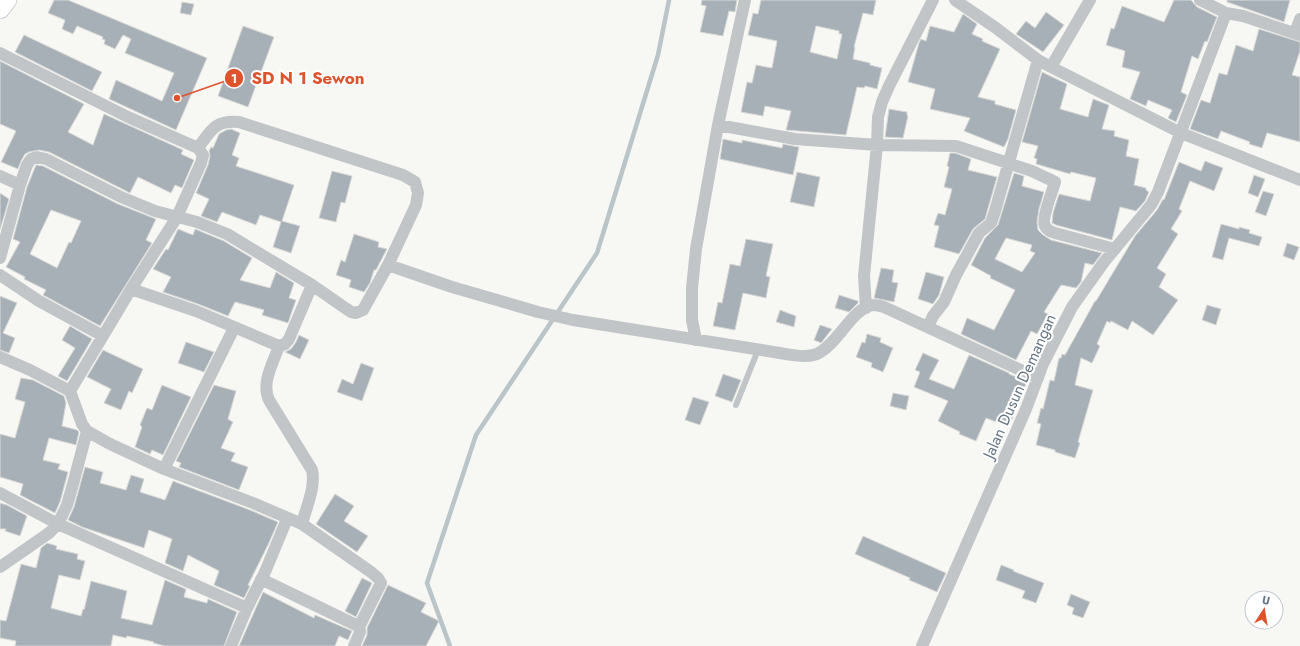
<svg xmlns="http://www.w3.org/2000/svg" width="1300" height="646" viewBox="0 0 1300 646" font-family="Jost,sans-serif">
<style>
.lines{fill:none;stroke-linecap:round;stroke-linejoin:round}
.stream{stroke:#b9c5c9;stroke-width:4.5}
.building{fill:#a7b0b6;stroke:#d9d9d7;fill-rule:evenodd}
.primary-casing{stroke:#b2b7bb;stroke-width:20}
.service{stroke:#c1c5c8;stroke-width:6}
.minor{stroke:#c1c5c8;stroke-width:12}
.primary{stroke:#fff;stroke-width:19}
.labels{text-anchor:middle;stroke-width:4;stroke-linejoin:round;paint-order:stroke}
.street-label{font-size:16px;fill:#677885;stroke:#fff}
.leader{fill:none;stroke:#df532c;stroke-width:1.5}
.callout-dot{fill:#df532c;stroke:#fff;stroke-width:1.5}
.mark-label{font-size:12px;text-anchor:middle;font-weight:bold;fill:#fff}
.callout-label{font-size:17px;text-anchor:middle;font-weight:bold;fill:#df532c;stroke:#fff;stroke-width:4;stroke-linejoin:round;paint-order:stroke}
</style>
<rect width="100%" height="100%" fill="#f7f7f4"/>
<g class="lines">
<path class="stream" d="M450,646L427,583L476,435L597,253L658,55L669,0"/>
</g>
<path class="building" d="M54,0H68L207,58L176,130L109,99L116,80L162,101L174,73L125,53L131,39L123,35L115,49L104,44L105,40L102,39L103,37L77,26L73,34L62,29L65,20L48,13Z
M702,0H737L735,12L729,11L723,36L700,32L706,6L701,5Z
M761,0H876L873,15L863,13L854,47H855L853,59L870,63V65L882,68L877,89L865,86L864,88L857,87L846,135L786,130L791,111L765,106L763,116L741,112L747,82L752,83L756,65L772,68L777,41L748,35L753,13L758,14ZM816,26L839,31V34H842L837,59L810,52Z
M1174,0H1191L1197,7L1217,17L1207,42L1205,41L1198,59L1192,56L1181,92L1187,95L1176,122L1168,118L1172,110L1148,100L1146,106L1130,99L1140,72L1122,67L1125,51L1106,45L1111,28L1114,29L1122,6L1164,22Z
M1227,0H1290L1284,22L1227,2Z
M182,2L194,4L191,15L180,13Z
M1046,12L1064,25L1043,52L1016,34L1026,21L1035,28Z
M963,14L977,24L972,34L983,39L982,41L1000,49L978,97L995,101V104L1016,110L1008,139L1004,147L964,131L970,118L930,109L935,89L908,82L919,43L921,39L926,41L930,26L954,32Z
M243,26L274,37L248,107L218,96Z
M1259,29L1300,42V51L1292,75L1300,77V142L1267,133L1262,148L1249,144L1250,142L1221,131L1218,139L1190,129L1201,100L1210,103L1219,73L1227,75L1236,45L1253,51Z
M24,35L102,72L92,91L15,52Z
M0,61L84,104L68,132L93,145L104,114L183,150L181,154L194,160L182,188L175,185L171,193L138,177L130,193L49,152L39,150L29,152L25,154L21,161L18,169L1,162L16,131L0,124Z
M1042,72L1067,84L1060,109L1088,117L1093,99L1109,105L1102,129L1115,131L1114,136L1129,140L1126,156L1139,159L1134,185L1146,188V190L1149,192L1145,201L1136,211L1120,207L1112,240L1056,225L1052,223L1053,213L1059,194L1090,201L1096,178L1071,172L1070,174L1036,164L1037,159L1034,158L1038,146L1022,142Z
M889,109L907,112V115L908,116L903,138L885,137Z
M231,129L240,133L232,155L239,158L236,166L294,185L282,221L300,226L291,253L273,247L281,222L260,215L256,225L222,212L217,222L201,216L209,199L196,193L208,165L210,156L209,151L211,147L213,148L219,134L226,130Z
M723,139L742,143V140L782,148L783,144L799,147L793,175L720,159Z
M950,153H955L971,159L968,170L997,177L985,219L973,229L959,254L934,247L939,226L934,225L938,213L945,215L952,189L944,187L949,167L947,166Z
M1205,161L1223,168L1214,191L1190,181L1179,209L1182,211L1171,229L1178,234L1157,268L1166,274L1159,287L1178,300L1153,335L1132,321L1128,330L1111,321L1110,323L1107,321L1097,344L1100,346L1092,363L1081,358L1075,385L1093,390L1078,442L1080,443L1075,458L1055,452V450L1036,445L1041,424L1037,423L1041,408L1043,409L1050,380L1054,381L1059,358H1061L1062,354L1065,355L1095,301H1096L1135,236L1157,210L1163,199L1164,200L1179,162L1201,171Z
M36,165L43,166L118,204L156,219L146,240L152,243L100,326L43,295L46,290L24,279L25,277L6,267L20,242L13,239L27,187ZM51,210L81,221L71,243L69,242L57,268L30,254Z
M332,171L352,176L345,203L341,202L336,222L319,218Z
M797,172L820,177L814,207L790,202Z
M1014,173L1024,176L1022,186L1044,192L1039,209L1037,222L1038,230L1043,235L1051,240L1102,253L1093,265L1085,263L1081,282L1076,288L1061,285L1044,312L1048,314L1037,334L1031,331L1016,360L961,334L967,318L994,330L1015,290L990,278L991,276L971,265L985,238L998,225ZM1006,238L1032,245L1030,251L1035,253L1022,272L995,259Z
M1254,175L1265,179L1258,197L1248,193Z
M1263,191L1274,194L1266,216L1255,212Z
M0,193L9,199L0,230Z
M1221,224L1239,229V227L1250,230L1249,233L1262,237L1259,246L1229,238L1223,260L1212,257Z
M178,229L193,235L195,229L224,241L252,258L240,280L270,288L276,272L294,283L289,298L296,300L288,323L262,315L264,310L235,302L228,316L198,304L163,292L171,277L153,269L166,249L168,250Z
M354,234L379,242L378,247L387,249L376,270H374L370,283L364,292L349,287L351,280L336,275L341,260L345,262Z
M746,239L773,244L766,276L770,277L766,298L743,293L735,330L713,326L718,302L722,303L730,264L740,266Z
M1287,243L1299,247L1294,260L1283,256Z
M881,268L894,270L892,282L898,283L894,302L874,298Z
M926,272L944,277L939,295L933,304L918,299Z
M839,295L858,301V303L849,312L835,308Z
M0,296L17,303L3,333L15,338L9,353L0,350Z
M1207,305L1221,309L1216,325L1202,320Z
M780,310L796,316L794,327L776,322Z
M820,325L832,329L821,343L814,340Z
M70,326L92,339L67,381L58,376L75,348L62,340Z
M867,334L881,338L880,342L893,348L883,372L871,367L872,363L856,357L862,342L865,343Z
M299,335L309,340L300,359L285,352L291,349L296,342Z
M186,342L214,352L204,372L178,363Z
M103,350L143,369L132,393L129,391L121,410L104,403L111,389L87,377Z
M923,353L939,360L929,379L954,389L969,355L1009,373V374L1027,381L1009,427L986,418L976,441L959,434L960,432L938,421L948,401L914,387L920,372L915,370Z
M361,363L374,368L362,401L337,392L342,379L353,384Z
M723,374L741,380L732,402L715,396Z
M21,378L33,380L64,396L66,403L62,426L77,430L79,432L76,445L49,438L43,460L60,464L58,469L68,472L60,502L55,513L20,495L23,484L0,477V434L15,438L25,402L15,399Z
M162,385L191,397L163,455L152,450L150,454L135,447L142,427L140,425L147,408L152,410Z
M214,385L236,391L228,419L233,422L221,448L235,453L231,461L248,467L239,490L179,467L181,463L176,461Z
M893,393L909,396L906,410L890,406Z
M693,397L709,402L700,425L685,420Z
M85,467L103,472L100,483L126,490L131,475L144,479L140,492L165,500L173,481L250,510L278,522L268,545L248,585L250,586L244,598L214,585L219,571L188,555L183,571L165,563L172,539L149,530L144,548L82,527L68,520L74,507Z
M335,494L354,506L344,521L368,536L357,552L316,524Z
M0,503L7,505L27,516L20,536L5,531L6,529H0Z
M863,536L946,573L937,592L909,580L910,578L855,554Z
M47,543L57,546L56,549L78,554L77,559L85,561L80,580L59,575L51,608L81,616L83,609L84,610L91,581L127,591L121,618L152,625L165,580L186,589L184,597L207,603L208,599L237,612L224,646H165L153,643L154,642L127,636L126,638L113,635L111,646H15L16,641L0,638V620L6,621L21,564L36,568L41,548Z
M1001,565L1014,570L1013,571L1044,583L1036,603L1022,598L1025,591L996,580Z
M362,578L372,583L356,617L345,611Z
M388,585L426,603L421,612L439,621L426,646H362L367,635V628Z
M263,592L314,618L315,615L352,631L348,640L339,636L335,646H239Z
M1071,594L1090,602L1083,618L1072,614L1074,608L1067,605Z"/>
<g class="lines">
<g class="primary-casing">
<path id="primary" d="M0,9L7,0"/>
</g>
<path class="service" d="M736,405L758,350"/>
<path class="minor" d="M955,0L996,28L1038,60L1051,67L1181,133L1300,180
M1200,0L1226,13L1243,16L1300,35
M1295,33L1300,19
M0,53L128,117L198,148L203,155L201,163L177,217L131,289L70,391
M1051,67L1090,0
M718,125L795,139L877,145L956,146L1032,171L1055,182C1053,190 1041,219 1045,226C1047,230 1051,232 1055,233L1115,249
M0,176L20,185
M0,258L20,185L27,165L31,159L37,157L46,159L121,197L155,211L197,222L227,234L312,285L351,312L356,313L363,310L388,265L416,205L418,193L415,182L403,175L239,122C214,120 211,131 198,148
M388,265L452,287L538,312L573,320L780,353C792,355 806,358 817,354C837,345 852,309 872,305C876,305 881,306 884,307L1038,378
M0,275L39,301L103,336
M131,289L196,311L279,346L285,344L289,339L312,285
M866,308L864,276L877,145L878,117L882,102L889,86L933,0
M928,327L933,316L944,302L956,275L979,233L991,223L995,211L1038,60
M696,340L692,320V288L696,249L718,125L745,0
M279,346C273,363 261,383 269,400L312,470C316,486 306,508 302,524
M0,357L30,370L70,391L82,424L87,431L73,484L67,505L58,524L49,533L0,567
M87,431L110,444L164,469L253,503L302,524L371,572L378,578L381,583L359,627
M164,469L234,328
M0,493L58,524L247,608
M261,579L356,625L359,627L360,632L354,646
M231,646L247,608L265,572L287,519
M922,646L1026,409L1043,364L1072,307L1104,262L1151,205L1158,192L1226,13"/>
<use href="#primary" class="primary"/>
</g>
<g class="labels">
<g class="street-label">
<text transform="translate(1019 386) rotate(-66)" y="6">Jalan Dusun Demangan</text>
</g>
</g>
<path class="leader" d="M177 98L234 78"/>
<g class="callout-dot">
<circle cx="177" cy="98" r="4"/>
<circle cx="234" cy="78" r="10"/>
</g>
<g class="mark-label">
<text x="234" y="83">1</text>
</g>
<g class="callout-label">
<text x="308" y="84">SD N 1 Sewon</text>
</g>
<g transform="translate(1264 610) rotate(12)"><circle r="19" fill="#ffffff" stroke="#c2c9ce"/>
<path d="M0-3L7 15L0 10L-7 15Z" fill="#df532c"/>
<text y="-6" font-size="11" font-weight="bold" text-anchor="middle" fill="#677885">U</text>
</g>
</svg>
